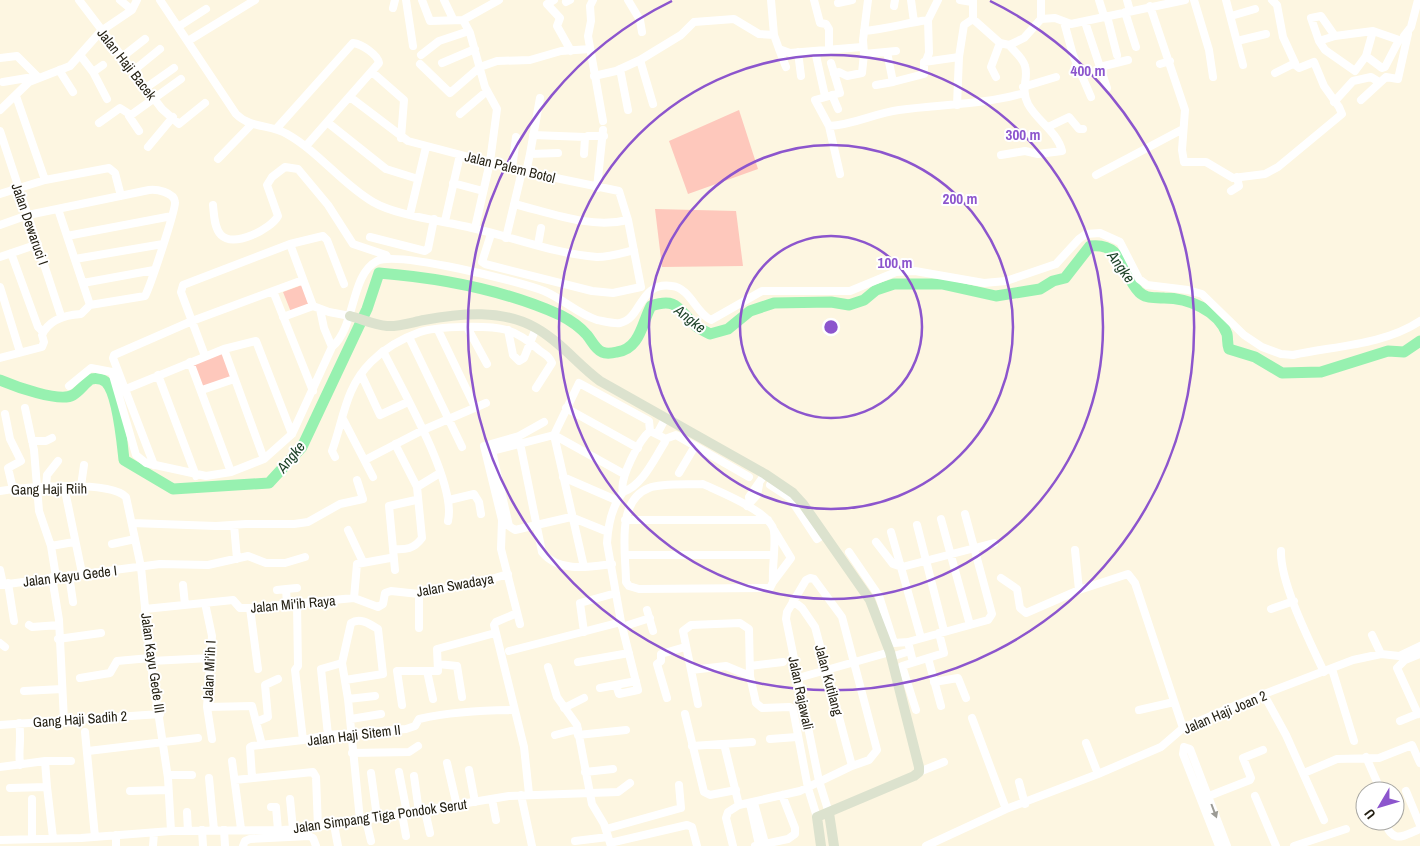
<svg xmlns="http://www.w3.org/2000/svg" width="1420" height="846" viewBox="0 0 1420 846" font-family="'Archivo Narrow',sans-serif">
<style>
.green{fill:#fec8bc}
.lines{fill:none;stroke-linecap:round;stroke-linejoin:round}
.river{stroke:#97f1b0;stroke-width:11}
.street{stroke:#fff;stroke-width:8}
.secondary{stroke:#dce2ce;stroke-width:10}
.oneway{fill:#9c9b95}
.ring{fill:none;stroke:#8c55cd;stroke-width:2.5}
.labels{text-anchor:middle;stroke-width:4;stroke-linejoin:round;paint-order:stroke}
.street-label{font-size:14px;fill:#242013;stroke:#fff}
.water-label{font-size:15px;font-style:italic;fill:#1c4127;stroke:#fff}
.centre{fill:#8c55cd;stroke:#fff;stroke-width:2.5}
.ring-label{font-size:15px;text-anchor:middle;font-weight:bold;fill:#8c55cd;stroke:#fff;stroke-width:4;stroke-linejoin:round;paint-order:stroke}
</style>
<rect width="100%" height="100%" fill="#fdf6e1"/>
<path class="green" d="M739,110L758,169L688,194L669,141Z
M655,209L736,211L743,266L662,267Z
M302,285L309,305L291,312L283,292Z
M224,352L232,378L203,388L193,364Z"/>
<g class="lines">
<path class="river" d="M0,380C14,386 60,403 73,395C79,392 85,383 91,379C96,378 101,378 106,382C118,394 122,442 124,460L173,489L269,483L302,447L367,309L379,273C441,278 502,289 560,315C570,320 580,327 587,335C592,341 595,349 602,352C606,354 613,353 617,352C640,349 642,323 651,306C678,297 678,310 695,325C699,329 705,331 710,334L728,329L750,311L774,303L831,302L849,305L864,300L876,290L894,284H942L996,296L1040,289L1053,281L1065,278L1090,246C1124,242 1121,273 1139,292C1146,299 1154,297 1164,298C1188,298 1218,310 1227,334C1228,339 1227,344 1229,349L1255,357L1282,373L1321,372L1388,351L1404,352L1420,341"/>
<path class="street" d="M79,0L162,109L179,124L205,103
M120,0L132,10
M160,0L236,114C251,129 270,124 287,134C319,152 342,184 373,202C397,216 444,221 472,228C513,237 555,254 597,257C610,257 622,253 634,250
M406,0L413,46
M422,0L430,21L463,20
M444,0L453,19
M554,0L547,4L560,18L557,26L571,51
M593,0L590,6L591,21L588,36L603,121
M628,0L640,20L642,32
M771,0L774,35
M814,0L820,23L826,24L829,29V50
M868,0L863,40L864,54L896,51
M911,0L914,22
M960,0L972,2
M973,0V19L1000,43L1009,45L1024,38L1041,19L1055,18L1071,24L1185,0
M1041,0V19
M1099,0L1104,16
M1127,0L1130,11
M1194,0L1209,50L1213,77
M1226,0L1243,65
M1272,0L1277,5L1283,37L1295,63L1275,73
M566,2L570,0
M838,3L852,0
M894,6L895,0
M1150,6L1185,110L1182,150L1184,162H1206L1233,178L1265,174L1278,167L1342,114L1339,107L1324,86L1314,62L1299,68L1294,64
M393,8L395,0
M1125,12L1136,47
M1107,16L1117,55
M1231,16L1255,9
M1064,22L1073,55L1091,97
M1085,22L1107,88
M178,27L206,9
M864,31C886,29 906,23 928,20
M1335,36L1321,16L1311,18L1319,41L1325,50L1355,71L1366,56L1373,31
M1404,36L1411,27L1418,0
M188,41L255,0
M1237,41L1266,34
M1319,41L1335,36L1373,31L1399,40L1385,67L1382,68L1366,56
M779,49L786,67
M815,51L825,96
M798,52L801,76
M887,52L893,82L924,74V62L959,57
M80,55L93,72L107,99
M421,55L439,41L469,31
M122,57L145,39
M0,58L17,56L39,78
M640,60L653,104
M926,61L929,53L928,20L938,0
M442,63L475,49
M831,63L840,93L815,100L829,126C854,125 875,113 899,110C941,104 983,105 1024,93
M420,64L450,93L480,67L497,61L530,60L561,51L590,49
M1160,64L1170,61
M1100,67L1128,60
M620,69L628,110
M59,70L73,92
M133,71L160,49
M93,72L103,65
M372,72L404,100L401,138
M834,74L839,72L847,76L862,73L864,54
M594,76L616,71L640,60L681,35L694,22L734,19L759,34L774,35L779,49L790,53L862,47
M996,77L991,67L1000,43
M3,82L27,78L35,79
M876,85L893,82
M147,87L174,68
M1023,87L1056,77
M832,95L838,109
M16,96L45,180
M350,97L408,141L522,171L619,191L628,220L641,287L613,293L592,291L485,264L482,262L491,234
M1361,100L1386,77L1398,79L1408,34
M1334,102L1353,81L1371,77L1379,82
M957,105L959,57L964,25L973,19
M0,110L29,82L70,66L101,31L132,10L137,0
M460,114L487,91
M129,116L139,131
M327,122L386,169L418,179
M99,123L120,108L131,115L181,79
M829,126L840,174
M1048,127L1069,117L1079,129H1083
M277,128L353,43C362,44 378,55 379,63L306,146
M0,131L61,316
M533,135L585,137L584,154
M588,136H604
M148,147L173,117
M530,154L540,98
M1001,155L1025,151L1038,154L1062,151C1057,131 1037,121 1028,104C1020,88 1029,79 1025,66C1023,58 1014,51 1009,45
M218,159L251,125
M512,169L516,137
M526,172L530,154L558,153
M1096,175L1183,129
M453,183L483,191
M597,188L603,130
M1231,191L1239,186L1237,177
M0,194L45,180L109,168L115,173L121,196
M514,204C551,213 590,229 628,220
M213,205C214,214 214,228 221,235C234,248 271,229 278,216L267,185L272,177L285,167L298,169L328,205L353,244L386,255L388,258
M58,209L90,305
M410,214L426,147
M445,221L460,155
M0,225L28,215L149,190C156,189 174,192 175,202C176,209 150,287 145,296L90,305
M475,228L490,162L497,109L485,87L470,33L463,20L499,0
M67,236L172,216
M370,237L425,251L428,249L434,219
M506,238L522,171
M290,244L313,306
M538,245L541,228
M11,253L38,327L43,332
M0,257L38,244
M75,259L163,244
M83,283L154,270
M0,287L20,352
M273,291L313,391
M283,317L313,306L329,312L350,316
M467,327L487,364
M438,330L475,407
M508,330L513,355L519,361L524,358L536,328
M409,337L462,447
M332,347C356,327 350,275 377,261C398,251 518,281 544,291C563,299 578,314 597,320C603,321 614,324 620,323C642,319 639,281 672,286C690,288 696,313 711,320L762,291H850L896,272L915,271L984,283L1006,281L1056,264L1079,239L1086,234L1100,233L1120,242L1139,279L1147,285L1188,290L1202,294L1244,335L1262,347L1281,354L1293,355C1334,346 1384,345 1420,321
M224,349L264,459
M383,351C401,388 457,483 448,521
M205,356L181,292L183,285L290,244L323,236L327,240L344,284
M0,358L42,347L44,342L42,335C49,319 66,315 81,314L90,305
M190,362L231,472
M361,374L380,415L408,402
M158,375L196,476
M69,386L91,368L112,372L136,455L146,463L206,476L231,472L264,459L292,434L332,347L324,328L320,309
M126,389L224,349L256,341L292,434
M202,390L234,379
M25,408L34,450L39,511L51,546L56,577
M566,408L638,448
M5,414L10,439L21,461L8,468L13,489
M343,419L373,477
M650,431L664,438L665,442C654,459 643,485 623,492C619,479 639,440 650,431Z
M657,434L665,419
M554,435L492,451L509,526L515,530L571,517L608,532
M554,435L579,383L649,421L650,431
M554,435L584,567
M554,435L624,474
M665,439L676,435L749,477
M32,441H46L52,438
M520,443L542,552C559,573 589,567 612,564
M395,444L417,487
M335,457L332,451C344,418 345,388 371,362C384,349 403,338 420,332C438,326 489,325 507,330C520,334 529,341 539,350C545,355 549,355 552,363L536,388
M365,460L423,430L486,403
M154,465L113,358L114,355L192,321L303,280
M679,473L695,446
M563,477L616,500
M773,479L770,485L790,498L817,539L824,534
M703,484C720,492 771,512 774,531C776,547 772,566 773,582L770,588L639,589L629,586L626,582C626,554 615,501 649,488C662,483 689,485 703,484Z
M64,486L82,573
M81,486L84,465
M46,487L47,475L58,461
M0,491C24,487 109,480 126,497L141,567L150,658L168,778L171,831
M449,500L474,494L479,502L481,514
M750,503L749,497L765,474
M747,506L757,495L759,485
M941,519L970,625
M625,520H768
M132,523L216,526L246,524H294L308,522L340,504L363,499L357,480
M234,525L237,559
M917,525L944,631
M348,530L363,562
M891,532L921,638
M876,542L893,564L902,567L994,543
M112,544L135,539
M51,546L74,542
M393,549C406,550 414,549 422,538L417,487L440,473
M1075,550L1079,590
M1281,551C1280,583 1310,642 1324,672
M849,552L879,596L894,643L908,642L988,620L992,614L965,514
M626,555H772
M0,570L3,584
M395,570L389,506L416,500
M69,575L73,602
M52,577L59,620L64,721
M1001,578L1017,589L1020,608L1026,613L1079,590L1128,574L1135,583L1183,728
M773,582L791,558L774,530
M8,583L14,621
M0,585L160,564L208,565L248,556L266,563H285L305,557
M183,585L185,605
M286,589L297,588
M277,590L286,589L287,604
M419,594V628
M354,598L357,564L390,558
M793,601L802,608L815,627L852,766
M205,603L212,636L207,707L212,739
M297,604L298,666L295,670L303,740
M250,608L258,669
M145,609L233,600L240,608H250L354,598L378,607L383,604L385,593L391,591L419,594L481,582L508,574
M1271,609L1294,601
M647,610L653,631
M517,613L496,622L494,625L524,747L529,794
M520,624L501,549L502,520L484,446L519,436L544,422
M29,625L32,627L59,625
M622,627L650,618
M584,632L580,603L616,593
M1372,635L1381,654
M58,639L101,633
M908,642L913,662
M0,643L5,647
M509,651L621,622
M891,657L910,651
M928,658L941,706
M151,661L211,658
M578,662L629,653
M438,664L457,666L462,697
M750,666L783,662
M548,667L557,697L577,725L592,804L604,824L611,846
M1332,669L1354,741
M691,670L726,666L750,676
M427,671L433,699
M80,678L110,673L117,661L150,658
M798,678L890,652
M345,680L383,674L378,629C370,624 360,617 351,623L342,663L348,699L360,820
M934,682L958,678L966,698
M616,685L619,694L638,690L621,622L607,543C608,526 612,506 623,492
M600,688L636,681
M24,691L62,689
M1264,695L1286,735L1324,820
M667,698L657,664L661,661V654L685,647
M348,699L375,696
M698,704L683,631L691,625L740,623L749,629L750,676L756,703L762,708L790,707L793,709L808,788L817,817
M402,705L397,671H438L437,649L495,633
M207,707L252,706L262,745
M564,708L584,698
M916,710L902,666L944,653L939,633
M1139,710L1174,702
M685,714L704,792L710,795L736,790
M1418,714L1397,668L1405,660L1420,654
M972,718L1006,809
M351,719L381,714
M1400,721L1420,713
M256,722L268,717L265,685L278,679
M19,723C22,739 18,748 20,765
M0,725L160,714
M85,732L95,837
M328,735L321,669L342,663
M555,735L578,729
M578,735L626,730
M770,739L797,737
M1086,743L1098,774
M724,744L739,805
M692,746L752,742
M88,751L198,738
M352,753L409,752L418,746
M1366,757L1381,791
M232,761L241,829
M447,763L457,806
M0,767L45,761H71
M469,770L475,802
M399,772L407,813
M585,772L613,769
M919,772L944,762
M371,773L377,817
M1304,773L1337,759L1379,758L1412,745L1420,763
M168,775H192
M414,776L419,812
M252,777L250,747L252,746L303,740L328,735L406,729L415,726L419,719C450,712 482,710 514,710
M209,778L214,830
M235,780L313,772L316,777L318,827
M1019,782L1025,804
M47,787L53,838
M10,788L47,787L45,761
M130,791L168,790
M1406,791L1420,825
M521,795L532,846
M1255,796L1276,846
M1204,798L1250,780L1251,778L1243,758L1263,750
M32,799V839
M290,799L293,829
M492,799L496,820
M754,803L765,843
M750,804L759,845
M271,807H276L278,830
M425,811L430,833
M187,812L188,831
M402,814L406,836
M366,820L371,841
M1384,821C1393,844 1401,837 1420,829
M334,825L338,846
M606,829L681,808L679,785
M202,830L203,846
M224,830L225,846
M116,835V846
M0,840L81,838L171,831L283,830L334,825L509,796L618,792L630,783
M575,841L608,837
M610,843L687,825L692,827L697,846
M153,846L154,833
M243,846L245,841L250,839L309,836L313,838L316,846
M733,846L726,818L728,812L739,805L800,791L852,766L869,760L877,750L842,617L814,579L810,578L806,580L787,612L786,619L819,781L829,813
M755,846L788,839L795,834V828L782,795
M926,846L1006,809L1098,774L1161,747L1183,728L1246,701L1353,660L1381,654L1399,656L1420,646
M1219,846L1183,754L1184,747L1190,749L1227,846
M1294,846L1346,829"/>
<path class="secondary" d="M350,316C362,319 374,325 387,326C398,327 413,322 424,320C461,313 503,309 536,328C561,342 578,365 600,381L765,474L793,493L803,504L870,600L890,652L919,767V772L914,776L817,817L821,846
M829,813L834,846"/>
</g>
<defs><path id="oneway-solid" d="M-6-.8H1V-3.2L6.5 0L1 3.2V.8H-6Z" transform="scale(1.25)"/></defs>
<use class="oneway" href="#oneway-solid" transform="translate(1214 811) rotate(69)"/>
<g class="ring">
<circle cx="831" cy="327" r="91"/>
<circle cx="831" cy="327" r="182"/>
<circle cx="831" cy="327" r="272"/>
<path d="M990 1A363 363 0 1 1 672 1"/>
</g>
<g class="labels">
<g class="street-label">
<text transform="translate(127 64) rotate(52)" y="5">Jalan Haji Bacek</text>
<text transform="translate(510 167) rotate(14)" y="5">Jalan Palem Botol</text>
<text transform="translate(30 224) rotate(71)" y="5">Jalan Dewaruci I</text>
<text transform="translate(49 489) rotate(-1)" y="5">Gang Haji Riih</text>
<text transform="translate(70 576) rotate(-7)" y="5">Jalan Kayu Gede I</text>
<text transform="translate(455 585) rotate(-10)" y="5">Jalan Swadaya</text>
<text transform="translate(293 604) rotate(-5)" y="5">Jalan Mi'ih Raya</text>
<text transform="translate(153 663) rotate(82)" y="5">Jalan Kayu Gede III</text>
<text transform="translate(209 671) rotate(-87)" y="5">Jalan Mi'ih I</text>
<text transform="translate(829 680) rotate(75)" y="5">Jalan Kutilang</text>
<text transform="translate(801 693) rotate(78)" y="5">Jalan Rajawali</text>
<text transform="translate(1225 712) rotate(-23)" y="5">Jalan Haji Joan 2</text>
<text transform="translate(80 719) rotate(-4)" y="5">Gang Haji Sadih 2</text>
<text transform="translate(354 735) rotate(-7)" y="5">Jalan Haji Sitem II</text>
<text transform="translate(380 816) rotate(-8)" y="5">Jalan Simpang Tiga Pondok Serut</text>
</g>
<g class="water-label">
<text transform="translate(1121 267) rotate(54)" y="5">Angke</text>
<text transform="translate(690 319) rotate(38)" y="5">Angke</text>
<text transform="translate(291 457) rotate(-51)" y="5">Angke</text>
</g>
</g>
<circle cx="831" cy="327" r="8" class="centre"/>
<g class="ring-label">
<text x="1088" y="76">400 m</text>
<text x="1023" y="140">300 m</text>
<text x="960" y="204">200 m</text>
<text x="895" y="268">100 m</text>
</g>
<g transform="translate(1380 806) rotate(232)"><circle r="24" fill="#ffffff" stroke="#a7a6a1"/>
<path d="M0-4L9 19L0 12L-9 19Z" fill="#8c55cd"/>
<text y="-8" font-size="14" font-weight="bold" text-anchor="middle" fill="#242013">U</text>
</g>
</svg>
